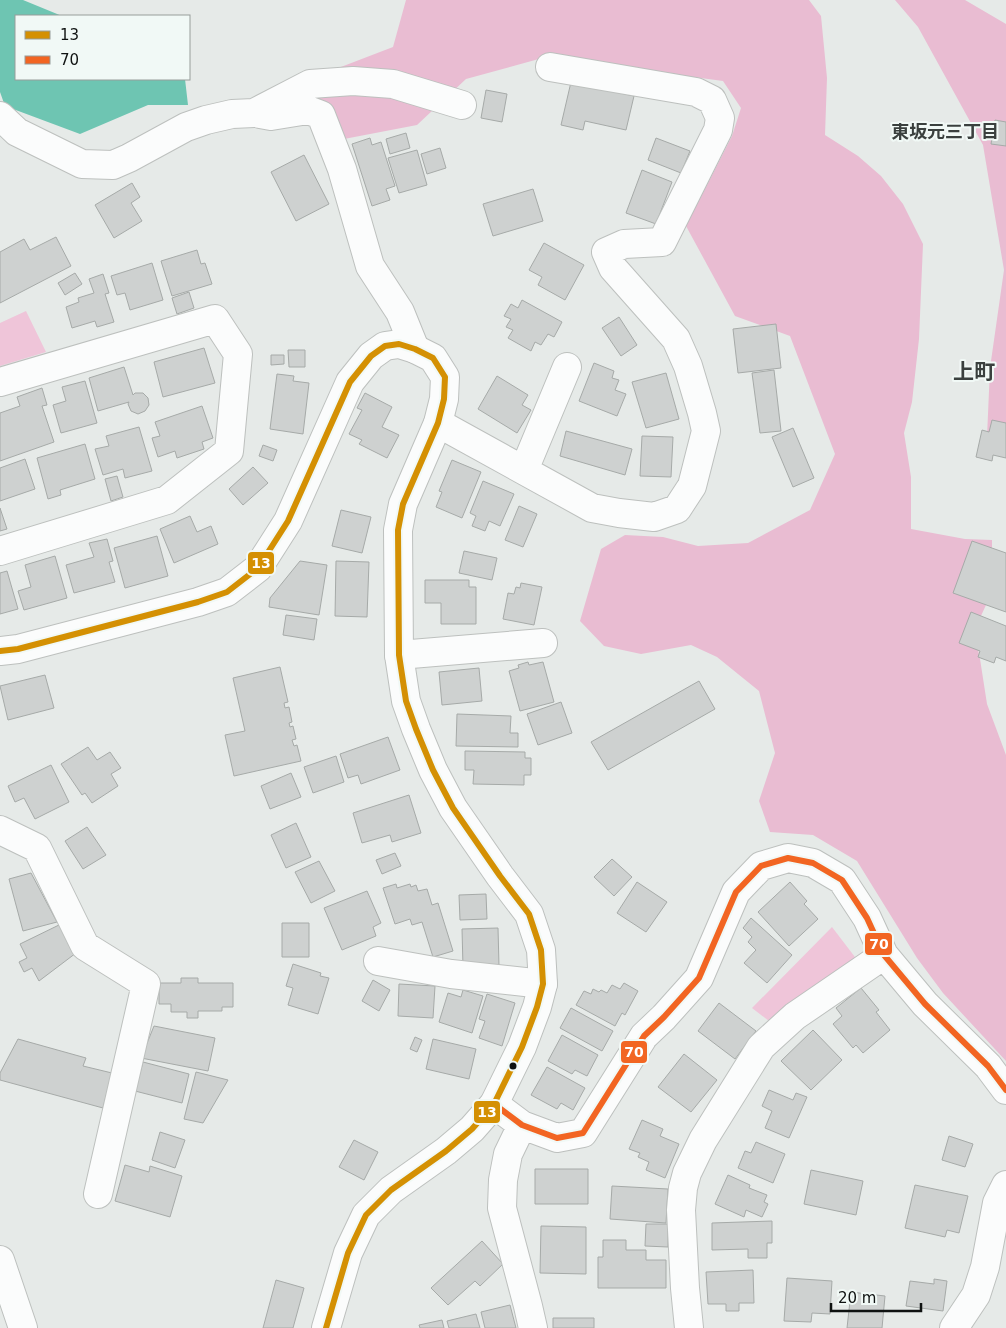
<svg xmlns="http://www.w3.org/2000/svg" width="1006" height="1328" viewBox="0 0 1006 1328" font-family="'DejaVu Sans','Noto Sans JP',sans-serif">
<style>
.green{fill:#efc5d9}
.forest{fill:#e9bcd2}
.water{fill:#6ec5b2}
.building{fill:#ced1d0;stroke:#a6aaa8}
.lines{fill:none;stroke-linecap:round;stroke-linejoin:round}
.street-casing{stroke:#bdc0be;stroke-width:30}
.secondary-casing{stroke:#bdc0be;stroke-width:30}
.street{stroke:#fbfcfc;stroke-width:28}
.secondary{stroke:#fbfcfc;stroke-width:28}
.bus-1-casing{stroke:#f1f9f6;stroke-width:10}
.bus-2-casing{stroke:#f1f9f6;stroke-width:10}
.bus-1{stroke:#d49003;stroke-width:6}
.bus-2{stroke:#f26522;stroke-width:6}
.bus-dot{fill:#0f1211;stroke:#f1f9f6;stroke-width:2}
.labels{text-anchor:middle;stroke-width:4;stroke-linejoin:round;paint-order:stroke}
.neighbourhood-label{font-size:18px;font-weight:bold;fill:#3a403e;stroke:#f1f9f6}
.district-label{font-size:21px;font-weight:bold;fill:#3a403e;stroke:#f1f9f6}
.line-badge{stroke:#f1f9f6;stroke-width:2}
.badge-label{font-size:14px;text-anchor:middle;font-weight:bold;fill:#fff}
</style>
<rect width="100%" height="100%" fill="#e6eae8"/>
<path class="green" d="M26,311L46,352L0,366V323Z
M832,927L858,961L773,1024L752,1008Z"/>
<path class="forest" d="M406,0H809L821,16L827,78L825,135L858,156L881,176L903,204L923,244L919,339L912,402L904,433L911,477V529L965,539L992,540V592L974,631L980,659L987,704L1006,755V1061L943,993L917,958L857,861L813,835L770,832L759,801L775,753L759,691L717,657L691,645L641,654L604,646L580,621L601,549L625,535L663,537L698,546L748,543L810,510L835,454L790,336L735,316L686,226L732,136L741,108L723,81L546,57L466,79L417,125L344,139L303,90L320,75L393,47Z
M895,0H965L1006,24V441L987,437L990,368L1004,270L983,145L918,27Z"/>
<path class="water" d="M0,0H23L62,16H16V79H185L188,105H148L80,134L5,106L0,92Z"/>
<path class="building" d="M571,82L634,96L626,130L585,121L583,130L561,125Z
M486,90L507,94L502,122L481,118Z
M995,120L1006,122V146L991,144Z
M406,133L410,148L390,154L386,139Z
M370,138L372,145L381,142L395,186L386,189L390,200L372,206L352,144Z
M656,138L690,151L681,173L648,160Z
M440,148L446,168L427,174L421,154Z
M417,150L427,185L399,193L388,158Z
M304,155L329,204L296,221L271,172Z
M642,170L672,182L656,224L626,213Z
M132,183L140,197L131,203L142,221L114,238L95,205Z
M533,189L543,221L493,236L483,204Z
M56,237L71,266L0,303V252L24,239L30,250Z
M544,243L584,265L565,300L538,285L542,277L529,270Z
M197,250L201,264L205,263L212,284L172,296L161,261Z
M152,263L163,300L130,310L125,293L117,295L111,276Z
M75,273L82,284L65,295L58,283Z
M103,274L109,293L105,294L114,322L97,327L95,321L72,328L66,307L79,302L78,298L94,293L89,279Z
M189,292L194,308L177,314L172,298Z
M522,300L562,322L554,337L548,334L541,345L535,342L531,351L508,338L513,330L506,327L511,319L504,316L511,304L518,308Z
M619,317L637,345L621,356L602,328Z
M776,324L781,368L738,373L733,329Z
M204,348L215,383L163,397L154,362Z
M288,350H305V367H289Z
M271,355H284V364L271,365Z
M594,363L614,371L612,378L619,380L615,390L626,394L617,416L579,401Z
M124,367L133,395L135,393H143L148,398L149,405L145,411L138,414L131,411L128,404L129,402L98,411L89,378Z
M774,370L781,431L760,433L752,373Z
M666,373L679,419L646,428L632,382Z
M277,374L294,376L293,381L309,383L303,434L270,429Z
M497,376L528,395L522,405L531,410L517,433L478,409Z
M85,381L97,423L61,433L53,405L66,401L62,387Z
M42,388L47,405L42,406L54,442L0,461V413L20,406L17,397Z
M365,393L392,407L382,427L399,435L387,458L359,444L362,440L349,434L362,410L357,408Z
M202,406L213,438L202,442L204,449L177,458L175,451L158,457L152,438L160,436L155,422Z
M992,420L1006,423V458L993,455L992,461L976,457L982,430L989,432Z
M139,427L152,471L125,478L123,469L103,475L95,449L109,446L106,436Z
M793,428L814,478L793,487L772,437Z
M566,431L632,449L625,475L560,456Z
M642,436L673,437L671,477L640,476Z
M85,444L95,479L60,490L61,495L48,499L37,458Z
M263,445L277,450L273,461L259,456Z
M25,459L35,489L0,501V468Z
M452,460L481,472L462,518L436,507L442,492L439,491Z
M253,467L268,483L243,505L229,489Z
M117,476L123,497L111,501L105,479Z
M483,481L514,494L500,526L489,521L485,531L472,526L476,516L470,513Z
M519,506L537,514L523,547L505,540Z
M0,508L7,529L0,531Z
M341,510L371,517L362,553L332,546Z
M190,516L197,532L211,526L218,544L174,563L160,529Z
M157,536L168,576L125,588L114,548Z
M107,539L113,561L109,562L115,582L74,593L66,565L94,557L89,543Z
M972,541L1006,553V612L953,593Z
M464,551L497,558L492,580L459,573Z
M55,556L67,598L24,610L18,591L31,587L25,565Z
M300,561L327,565L319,615L269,607L270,598Z
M336,561L369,562L367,617L335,616Z
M7,571L18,609L0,614V573Z
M425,580H469V587H476V624H441V603H425Z
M521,583L542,587L534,625L503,619L508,593L514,594L516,587L520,588Z
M971,612L1006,626V661L996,657L994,663L978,657L980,651L959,643Z
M286,615L317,619L314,640L283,635Z
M528,662L529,665L543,662L554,702L520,711L509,671L519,668L518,665Z
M280,667L288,702L284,703L285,708L289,707L292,722L289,723L290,727L293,726L296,739L292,740L294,746L297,745L301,761L234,776L225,735L245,731L233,678Z
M479,668L482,701L442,705L439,672Z
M45,675L54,708L8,720L0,686Z
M699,681L715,709L608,770L591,742Z
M561,702L572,733L538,745L527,714Z
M457,714L511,716L510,733H518V747L456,746Z
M388,737L400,770L361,784L358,775L348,778L340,754Z
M88,747L97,760L110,752L121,768L111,774L118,786L92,803L85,793L82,795L61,764Z
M465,751L525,752V758H531V775H524V785L473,784L474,770H465Z
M336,756L344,782L313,793L304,767Z
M51,765L69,802L35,819L24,798L15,802L8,786Z
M291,773L301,797L270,809L261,786Z
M409,795L421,833L392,842L390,835L362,843L353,813Z
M296,823L311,857L286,868L271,835Z
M87,827L106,855L83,869L65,841Z
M395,853L401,866L382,874L376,860Z
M612,859L632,877L614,896L594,877Z
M319,861L335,891L311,903L295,872Z
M31,873L57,922L23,931L9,879Z
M637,882L667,902L646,932L617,913Z
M790,882L807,901L804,904L818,919L789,946L758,912Z
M396,884L397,888L410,884L411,887L416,885L418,891L427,889L432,905L438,903L453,951L433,957L422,922L412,925L410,919L395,924L383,888Z
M367,891L381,923L373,927L376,936L342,950L324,908Z
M486,894L487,919L460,920L459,895Z
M751,918L792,955L767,983L744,963L756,950L748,942L752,937L743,928Z
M282,923H309V957H282Z
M61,924L76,953L39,981L32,968L24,972L19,962L27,958L20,944Z
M498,928L499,966L463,967L462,929Z
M293,964L321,973L320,976L329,978L318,1014L288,1005L293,988L286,986Z
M181,978H198V983H233V1007H222V1011H198V1018H187V1012H171V1004H159V983H181Z
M373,980L390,990L379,1011L362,1001Z
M624,983L638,991L625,1015L622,1013L615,1026L576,1005L584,991L591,994L593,989L599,992L601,990L607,993L612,985L620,989Z
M399,984L435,986L433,1018L398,1016Z
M861,988L879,1010L876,1012L890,1030L863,1053L856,1045L853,1048L833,1024L842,1016L836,1008Z
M463,990L483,996L472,1033L439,1022L448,993L461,997Z
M487,994L515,1003L502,1046L479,1038L485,1021L479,1019Z
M719,1003L756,1031L735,1059L698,1031Z
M571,1008L613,1031L602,1051L560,1028Z
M154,1026L215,1038L208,1071L141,1058Z
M813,1030L842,1060L811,1090L781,1061Z
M562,1035L598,1055L587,1076L575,1070L572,1074L548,1061Z
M415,1037L422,1040L417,1052L410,1049Z
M18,1039L86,1058L83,1066L112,1073L103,1108L0,1080V1073Z
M433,1039L476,1049L469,1079L426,1069Z
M684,1054L717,1080L691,1112L658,1087Z
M143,1062L189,1074L182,1103L135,1091Z
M547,1067L585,1088L573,1110L561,1103L557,1109L531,1095Z
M196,1072L228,1080L203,1123L184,1119Z
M769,1090L793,1100L796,1093L807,1097L789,1138L765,1128L772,1111L762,1106Z
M642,1120L663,1129L660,1136L679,1144L665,1178L646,1170L649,1162L638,1157L640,1153L629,1149Z
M160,1132L185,1140L175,1168L152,1160Z
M949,1136L973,1144L965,1167L942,1160Z
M354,1140L378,1152L364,1180L339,1167Z
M756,1142L785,1154L773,1183L738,1168L745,1151L751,1153Z
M125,1165L149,1172L150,1166L182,1176L170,1217L115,1201Z
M535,1169H588V1204H535Z
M811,1170L863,1181L856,1215L804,1204Z
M728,1175L750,1185L749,1188L767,1195L764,1202L768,1204L762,1217L746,1210L744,1217L715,1204Z
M915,1185L968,1196L959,1233L947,1230L945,1237L905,1228Z
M612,1186L668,1189L666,1223L610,1219Z
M772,1221V1243H767V1258H748V1249L712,1250V1223Z
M646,1224H668V1247L645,1246Z
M541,1226L586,1227V1274L540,1273Z
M603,1240H626V1250H646V1260H666V1288H598V1257H603Z
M482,1241L503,1264L480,1286L475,1281L448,1305L431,1288Z
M753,1270L754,1303H739V1311H726V1304H708L706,1272Z
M787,1278L832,1281L830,1314L812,1313L811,1322L784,1321Z
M934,1279L947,1281L943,1311L906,1306L910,1281L934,1284Z
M276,1280L304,1288L293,1328H263Z
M851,1292L885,1296L882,1328H847Z
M510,1305L516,1328H485L481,1312Z
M476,1314L480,1328H449L447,1321Z
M553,1318H594V1328H553Z
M442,1320L444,1328H420L419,1325Z"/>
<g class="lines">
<g class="street-casing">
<path id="street" d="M260,114L271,116L308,110L321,115L342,169L370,266L400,312L415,349
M0,116L17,132L82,164L113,165L129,158L186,127L206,120L232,114L254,113L310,84L353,81L393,84L462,105
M0,382L215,319L238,354L229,451L167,500L0,551
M438,423L592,508L619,513L654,517L677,509L692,486L706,431L702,413L688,366L676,339L613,268L606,252L624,244L662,242L718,130L720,118L712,100L696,92L550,67
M524,470L567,367
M399,655L543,643
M0,830L37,848L85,946L146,984L98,1194
M378,961L451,974L543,984
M494,1104L522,1125L557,1138L583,1133L644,1036L664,1017L699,978L736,892L761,866L788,858L813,863L842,880L867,918L884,955L925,1004L988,1066L1006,1090
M522,1125L508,1154L503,1180L502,1208L528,1306L533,1328
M0,1260L23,1328
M689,1328L685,1288L681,1210L683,1188L687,1173L703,1140L761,1047L795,1016L884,955
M954,1328L976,1295L985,1267L997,1203L1006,1185"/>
</g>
<g class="secondary-casing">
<path id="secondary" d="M0,651L18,649L198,602L227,592L258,568L288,521L350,382L371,356L385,346L399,344L415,349L433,358L445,377L444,399L438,423L403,504L398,530L399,655L406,701L416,729L433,770L453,808L500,876L529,914L541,950L543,984L537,1007L522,1047L494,1104L472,1129L446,1151L391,1190L366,1215L348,1253L326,1328"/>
</g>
<use href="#street" class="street"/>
<use href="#secondary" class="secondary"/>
<g class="bus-1-casing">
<path id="bus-1" d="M0,651L18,649L198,602L227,592L258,568L288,521L350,382L371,356L385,346L399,344L415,349L433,358L445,377L444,399L438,423L403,504L398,530L399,655L406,701L416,729L433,770L453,808L500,876L529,914L541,950L543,984L537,1007L522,1047L494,1104L472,1129L446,1151L391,1190L366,1215L348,1253L326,1328"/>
</g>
<g class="bus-2-casing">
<path id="bus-2" d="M494,1104L522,1125L557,1138L583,1133L644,1036L664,1017L699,978L736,892L761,866L788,858L813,863L842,880L867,918L884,955L925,1004L988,1066L1006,1090"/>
</g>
<use href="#bus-1" class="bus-1"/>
<use href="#bus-2" class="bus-2"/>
</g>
<circle class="bus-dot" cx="513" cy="1066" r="4.5"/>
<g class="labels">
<g class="neighbourhood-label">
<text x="945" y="138">東坂元三丁目</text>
</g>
<g class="district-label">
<text x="974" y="379">上町</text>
</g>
</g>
<g class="line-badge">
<rect x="247" y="551" width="28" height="24" rx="5" fill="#d49003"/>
<rect x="864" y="932" width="29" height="24" rx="5" fill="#f26522"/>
<rect x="620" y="1040" width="28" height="24" rx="5" fill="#f26522"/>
<rect x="473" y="1100" width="28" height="24" rx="5" fill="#d49003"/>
</g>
<g class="badge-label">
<text x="261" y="568">13</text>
<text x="879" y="949">70</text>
<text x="634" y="1057">70</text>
<text x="487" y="1117">13</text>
</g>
<rect x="15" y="15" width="175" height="65" fill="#f1f9f6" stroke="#979d9a"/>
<rect x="25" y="31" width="25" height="8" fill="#d49003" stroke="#979d9a"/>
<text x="60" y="40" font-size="15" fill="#0f1211">13</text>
<rect x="25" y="56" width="25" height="8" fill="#f26522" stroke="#979d9a"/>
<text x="60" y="65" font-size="15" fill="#0f1211">70</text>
<path d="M831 1303v8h90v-8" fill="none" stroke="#0f1211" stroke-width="2.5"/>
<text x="838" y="1303" font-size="15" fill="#0f1211" stroke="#f1f9f6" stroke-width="4" paint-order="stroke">20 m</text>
</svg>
